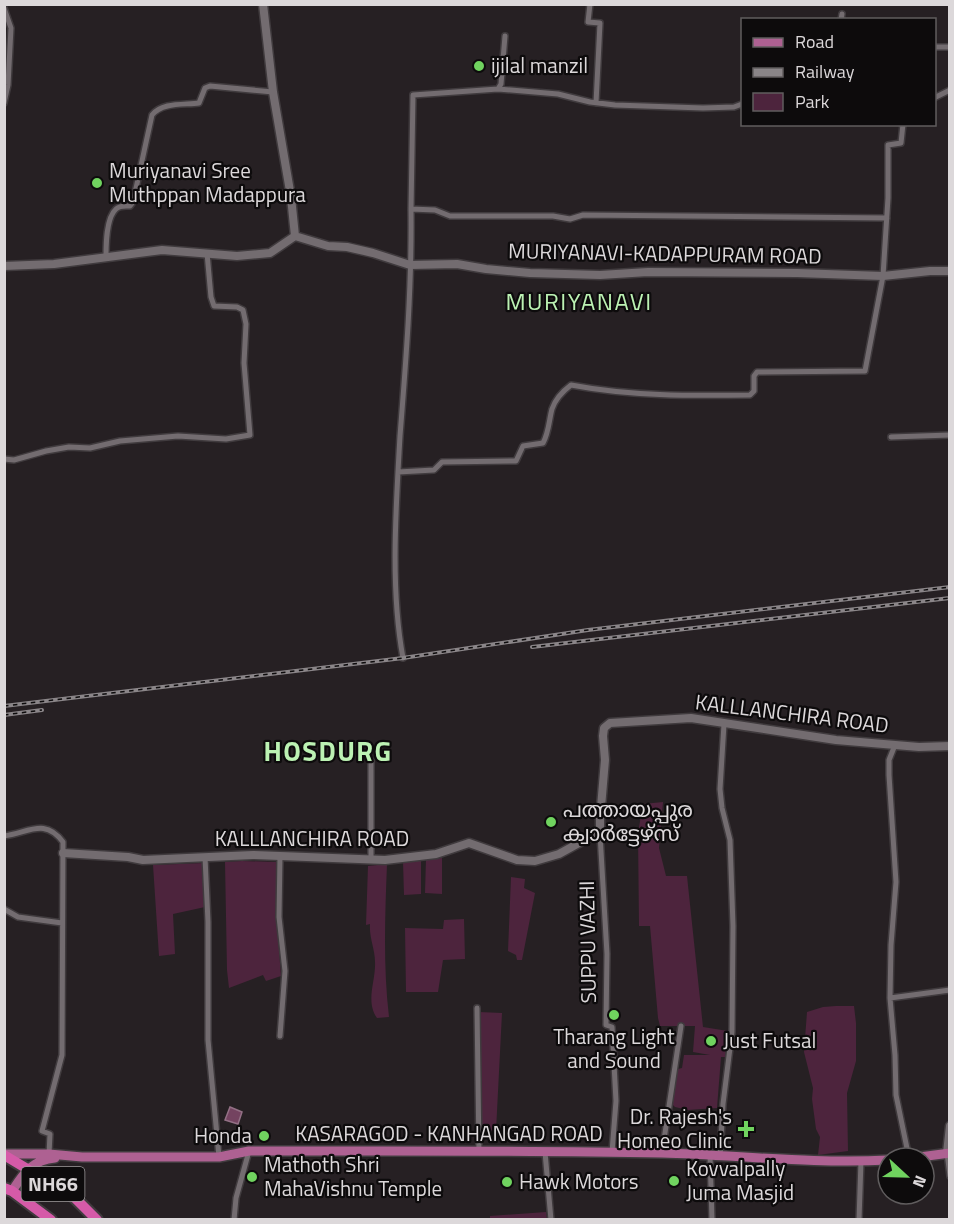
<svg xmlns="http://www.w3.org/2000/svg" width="954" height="1224" viewBox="0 0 954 1224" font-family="'Titillium Web','Noto Sans Malayalam',sans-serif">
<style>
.green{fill:#4d243d}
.water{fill:#744360;stroke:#937085;stroke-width:1.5}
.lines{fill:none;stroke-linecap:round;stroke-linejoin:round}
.street-casing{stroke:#403b3e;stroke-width:8}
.secondary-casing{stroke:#403b3e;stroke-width:11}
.primary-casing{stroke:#403b3e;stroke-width:12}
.highway-casing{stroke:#403b3e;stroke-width:14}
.street{stroke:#736c70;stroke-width:5}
.secondary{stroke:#736c70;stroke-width:8}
.primary{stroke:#ae6192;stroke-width:9}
.highway{stroke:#d55aa8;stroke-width:10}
.rail-casing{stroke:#8a8588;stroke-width:4}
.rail{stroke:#0d0b0c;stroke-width:1.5;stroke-dasharray:4.5;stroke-linecap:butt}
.poi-dot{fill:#70d35f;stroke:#0d0b0c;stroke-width:2}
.labels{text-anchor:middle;stroke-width:4.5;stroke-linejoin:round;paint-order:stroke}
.shield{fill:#0d0b0c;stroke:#9e9a9c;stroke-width:1.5}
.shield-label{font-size:20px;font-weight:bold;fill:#dcd8da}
.poi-label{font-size:21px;fill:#dcd8da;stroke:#0d0b0c;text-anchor:start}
.street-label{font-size:21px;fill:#dcd8da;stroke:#0d0b0c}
.quarter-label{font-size:24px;letter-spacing:1.5px;fill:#bcf2b3;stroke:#0d0b0c}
.district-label{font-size:27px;font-weight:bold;letter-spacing:1.5px;fill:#bcf2b3;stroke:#0d0b0c}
</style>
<rect width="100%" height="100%" fill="#262023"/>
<path class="green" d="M663,802L659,848L666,876H687L703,1027L728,1031L725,1057H721L717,1108L688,1110L675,1107L672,1104L678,1069L682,1068L684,1055H710L693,1052L695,1026H660L658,1018L650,926H639L638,833L643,804Z
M442,858V894L425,893L426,859Z
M421,859V894L404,895L403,861Z
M242,861L276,862L278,873L276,910L281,976L266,981L263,975L229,988L227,970L225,862Z
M204,863L205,907L173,914L175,954L159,956L153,865Z
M387,864C385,915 383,966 389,1017L377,1018C365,1001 376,981 375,962C375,949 369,938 370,924L366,925L368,866Z
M511,877L525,879L524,888L535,893L522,960H517L516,955L508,951Z
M464,919L465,959L443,960L438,992H406L405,928L443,929L444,920Z
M836,1006H854L856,1023V1061L847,1093L848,1151L818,1155L820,1137L816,1129L812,1099L813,1088L804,1052L807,1012L823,1007Z
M479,1012L502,1013L496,1131L480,1130Z
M546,1212L547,1219H490V1216Z"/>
<path class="water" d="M230,1107L242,1112L238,1124L225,1120Z"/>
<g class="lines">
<g class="street-casing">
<path id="street" d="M590,4L588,22L600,23L596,103
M4,8L11,28L8,85L4,103
M841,20L842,14
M934,47H950
M498,89L558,94L590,102L615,105L703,108L734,107L742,104
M934,98L950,90
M411,209L413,95L498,89L501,84L505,36
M106,257C106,245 106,218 116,209C120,205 125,206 130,206L133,202L152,115C162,102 184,105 199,103L205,88L210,86L273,92
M891,437L950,435
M4,459L14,460L46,451L69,447L90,448L120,441L178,436L226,439L250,435L244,363L246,324L243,310L237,307L214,306L211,297L207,253
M398,472L434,470L442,462L516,461L523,446L543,443C549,432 549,420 552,409C555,400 563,391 571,385C629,396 690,396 750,395L754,391V376L757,372L865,371L883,276L888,198V145L901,143L903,124
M403,658C390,588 396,507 400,436C406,361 412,285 411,209L435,210L450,216H553L570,219L583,215L887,218
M895,745L889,760V775L896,882L891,945L890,998L895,1055L896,1095L909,1158
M600,834L607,954L606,1025L612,1027L616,1101L612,1152
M4,836C30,832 45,818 63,842L62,1055L42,1131L50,1134L49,1154
M205,857L208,922V1040L219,1157
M371,860V761
M4,909L18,917L62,923
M890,998L950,990
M477,1008L479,1152
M280,1036L285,971L279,917L280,856
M545,1152L551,1220
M662,1153L681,1026
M947,1153L950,1176
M710,1155L712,1220
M720,1156L723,1104L732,1032L733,926L730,840L722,808L720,789L724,724
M234,1220L236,1198L249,1151
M859,1220L861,1161"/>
</g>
<g class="secondary-casing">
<path id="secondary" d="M263,4L273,92L291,197L295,236
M295,236L328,246L347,247L373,253L410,265L457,264L486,269L530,273L600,275L648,272L797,273L883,276L930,271H950
M4,266L54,264L162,250L237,256L270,253L295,236
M63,853L128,857L143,860L253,855L385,860L436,854L469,843L517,860L535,861L559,854L588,838L600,834V819L605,760L603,736L604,728L610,723L691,718L836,740L919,747L950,746
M947,1153L950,1126"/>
</g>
<g class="primary-casing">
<path id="primary" d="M4,1154H49L82,1157H219L249,1151C386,1151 524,1150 662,1153C737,1155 812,1164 888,1160
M912,1158L950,1153
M12,1191C24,1173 32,1160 55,1158"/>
</g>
<g class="highway-casing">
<path id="highway" d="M4,1155L74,1197L97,1220
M4,1188L12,1191L51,1220"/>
</g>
<use href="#street" class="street"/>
<use href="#secondary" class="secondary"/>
<use href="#primary" class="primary"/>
<use href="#highway" class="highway"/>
<g class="rail-casing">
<path id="rail" d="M532,647L950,598
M4,706L403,658L588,630L950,587
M4,715L42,710"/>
</g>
<use href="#rail" class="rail"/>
</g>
<g class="poi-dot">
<circle cx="479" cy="66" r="6"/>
<circle cx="97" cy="183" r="6"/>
<circle cx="551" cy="822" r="6"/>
<circle cx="614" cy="1015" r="6"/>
<circle cx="711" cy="1041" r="6"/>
<path d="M743 1120h6v6h6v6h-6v6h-6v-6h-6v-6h6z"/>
<circle cx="264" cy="1136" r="6"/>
<circle cx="252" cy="1177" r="6"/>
<circle cx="674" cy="1181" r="6"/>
<circle cx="507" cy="1182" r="6"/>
</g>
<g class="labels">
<rect class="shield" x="21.5" y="1167" width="63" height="34" rx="4.5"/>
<g class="shield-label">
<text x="53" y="1191">NH66</text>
</g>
<g class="poi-label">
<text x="491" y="73">ijilal manzil</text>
<text x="109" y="178">Muriyanavi Sree<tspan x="109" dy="24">Muthppan Madappura</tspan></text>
<text x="563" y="817">പത്തായപ്പുര<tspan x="563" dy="24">ക്വാർട്ടേഴ്സ്</tspan></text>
<text x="614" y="1044" text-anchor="middle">Tharang Light<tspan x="614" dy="24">and Sound</tspan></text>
<text x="723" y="1048">Just Futsal</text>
<text x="732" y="1124" text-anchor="end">Dr. Rajesh's<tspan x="732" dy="24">Homeo Clinic</tspan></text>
<text x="252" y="1143" text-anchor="end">Honda</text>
<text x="264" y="1172">Mathoth Shri<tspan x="264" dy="24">MahaVishnu Temple</tspan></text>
<text x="686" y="1176">Kovvalpally<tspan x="686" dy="24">Juma Masjid</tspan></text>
<text x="519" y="1189">Hawk Motors</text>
</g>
<g class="street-label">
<text transform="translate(665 254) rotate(1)" y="7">MURIYANAVI-KADAPPURAM ROAD</text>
<text transform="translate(792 714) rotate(7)" y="7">KALLLANCHIRA ROAD</text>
<text x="312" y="846">KALLLANCHIRA ROAD</text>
<text transform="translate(588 942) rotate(-91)" y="7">SUPPU VAZHI</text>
<text x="449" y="1141">KASARAGOD - KANHANGAD ROAD</text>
</g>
<g class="quarter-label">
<text x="579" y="310">MURIYANAVI</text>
</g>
<g class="district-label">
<text x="328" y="761">HOSDURG</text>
</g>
</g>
<rect width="954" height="1224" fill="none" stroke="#dcd8da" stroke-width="12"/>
<rect x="741" y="18" width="195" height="108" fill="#0d0b0c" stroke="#605d5e" stroke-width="1.5"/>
<rect x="753" y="38" width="30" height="9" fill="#ae6192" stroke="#605d5e" stroke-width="1.5"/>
<text x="795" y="48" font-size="18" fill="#dcd8da">Road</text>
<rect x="753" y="68" width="30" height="9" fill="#8a8588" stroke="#605d5e" stroke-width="1.5"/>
<text x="795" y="78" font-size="18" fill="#dcd8da">Railway</text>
<rect x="753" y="93" width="30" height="18" fill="#4d243d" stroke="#605d5e" stroke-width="1.5"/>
<text x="795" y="108" font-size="18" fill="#dcd8da">Park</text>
<g transform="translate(906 1176) rotate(112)"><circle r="28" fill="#0d0b0c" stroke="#605d5e" stroke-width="1.5"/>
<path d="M0-4.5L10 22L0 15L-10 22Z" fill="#70d35f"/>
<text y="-9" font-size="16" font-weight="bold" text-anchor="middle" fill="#dcd8da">N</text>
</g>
</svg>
